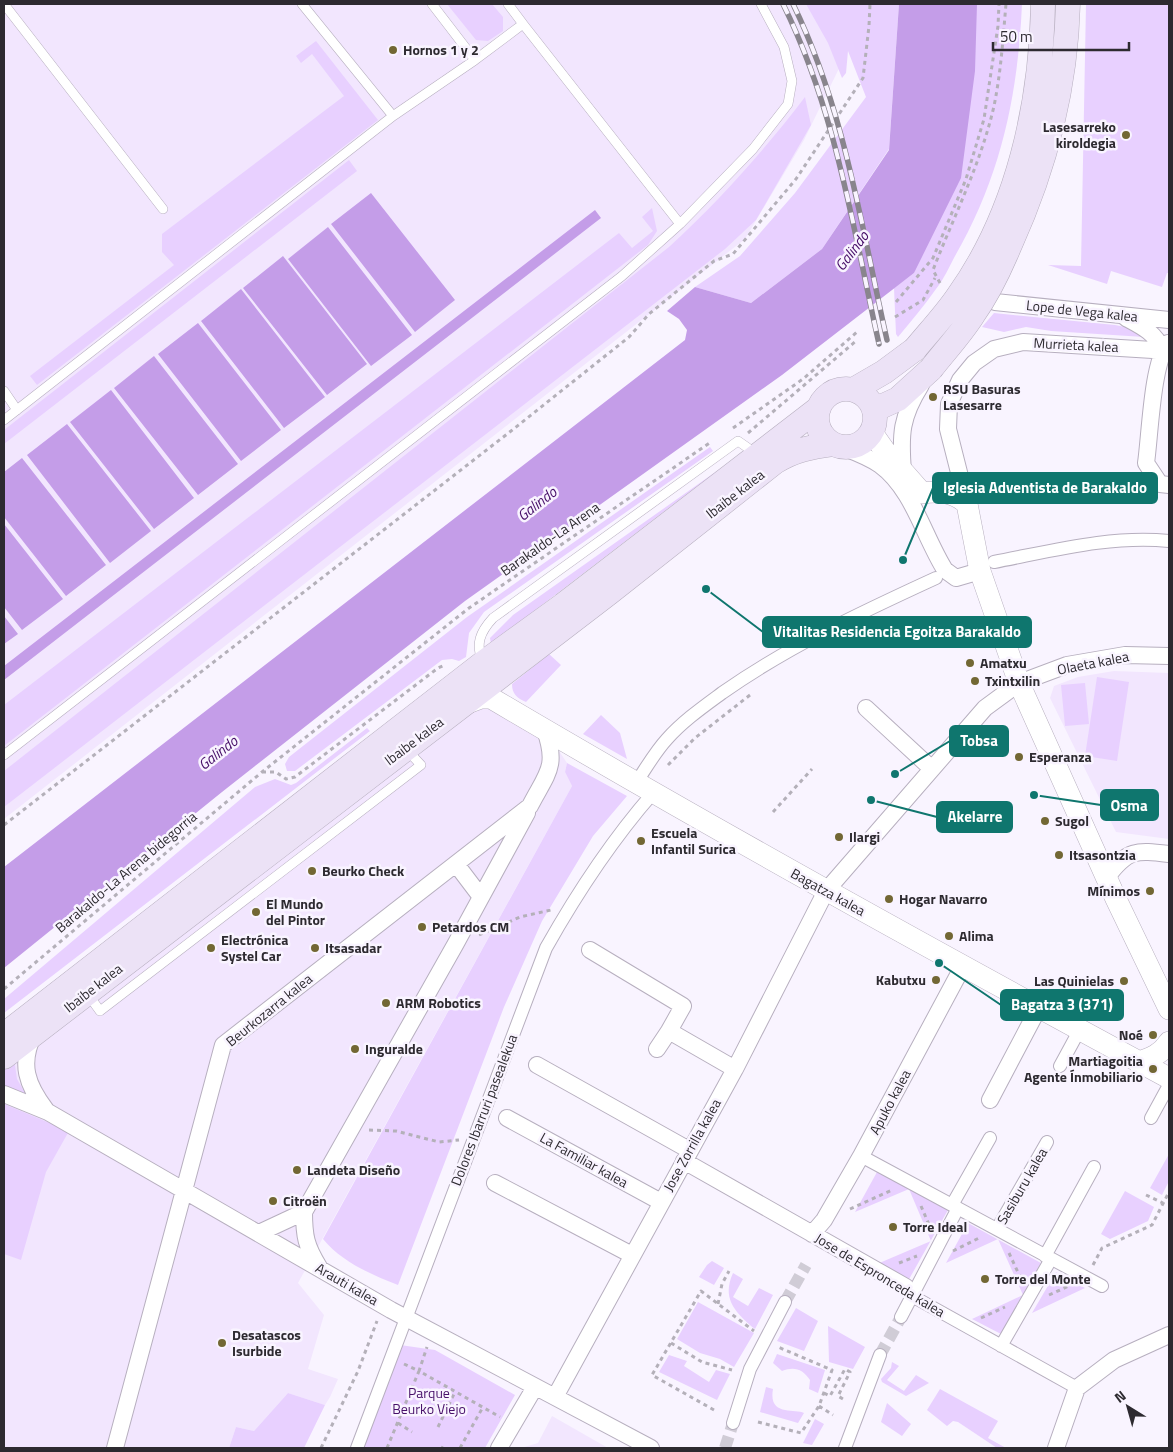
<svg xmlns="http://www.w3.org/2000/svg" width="1173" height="1452" viewBox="0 0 1173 1452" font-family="'Titillium Web',sans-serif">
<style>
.built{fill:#f2e6fe}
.green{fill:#e8d0ff}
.water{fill:#c49de8}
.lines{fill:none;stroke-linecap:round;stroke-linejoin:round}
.pedestrian-tunnel{stroke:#d0ccd6;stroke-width:12;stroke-dasharray:12 6;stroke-linecap:butt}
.minor-tunnel{stroke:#d0ccd6;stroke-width:16;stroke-dasharray:16 8;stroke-linecap:butt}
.service-casing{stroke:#b7afbf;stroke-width:10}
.pedestrian-casing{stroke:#b7afbf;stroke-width:14}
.minor-casing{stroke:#b7afbf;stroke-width:18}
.tertiary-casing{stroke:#b7afbf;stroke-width:22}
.secondary-casing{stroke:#b7afbf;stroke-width:25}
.path{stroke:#b4b0b9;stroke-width:3;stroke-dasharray:4 4;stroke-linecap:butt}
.service{stroke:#fff;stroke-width:9}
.pedestrian{stroke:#fff;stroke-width:12}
.minor{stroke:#fff;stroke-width:16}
.tertiary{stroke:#fff;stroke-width:21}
.secondary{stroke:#ece2f6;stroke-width:24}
.rail-casing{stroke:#89858d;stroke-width:5.5}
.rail{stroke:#f9f4ff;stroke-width:4;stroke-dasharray:11;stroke-linecap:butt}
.secondary-bridge-casing{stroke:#b7afbf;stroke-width:25;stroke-linecap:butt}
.secondary-bridge{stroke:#ece2f6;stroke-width:24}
.poi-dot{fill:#726734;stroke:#f9f4ff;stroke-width:2}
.labels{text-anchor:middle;stroke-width:5;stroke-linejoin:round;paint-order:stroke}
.poi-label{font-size:14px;font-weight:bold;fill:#2d2a30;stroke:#f9f4ff;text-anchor:start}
.street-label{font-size:14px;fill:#2d2a30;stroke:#f9f4ff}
.park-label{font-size:14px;fill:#48116a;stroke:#f9f4ff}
.water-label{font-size:15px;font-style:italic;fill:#460e68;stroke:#f9f4ff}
.leader{fill:none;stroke:#0f766e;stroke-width:2}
.callout-dot{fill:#0f766e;stroke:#f9f4ff;stroke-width:2}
.callout{fill:#0f766e;stroke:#0f766e;stroke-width:2}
.callout-label{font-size:15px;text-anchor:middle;font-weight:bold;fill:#fff}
</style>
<rect width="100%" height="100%" fill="#f9f4ff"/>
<path class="built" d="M4,4H852L848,50L804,140L745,239L4,819Z
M1114,671L1169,673V839L1116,832L1050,698L1054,686L1078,677Z
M491,698L545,730L567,763L565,772L572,786L298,1283L324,1315L308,1369L338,1379L330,1397L325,1405L288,1393L254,1431L236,1427L229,1448H4V1045Z
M552,1416L608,1448H521L538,1443Z"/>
<path class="green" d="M447,4H492L503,17V31L488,41L476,40Z
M806,4H899L889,149L822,249L751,303L695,287L740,256L795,193L866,97L848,51L846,73L842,78L828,43Z
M975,4H1022C1018,95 1001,176 955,256C949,267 944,279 936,289C924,306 911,321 898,337L896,334L894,288L914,273Z
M1086,4H1169V273H1167L1162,287L1111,271L1107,284L1048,265L1081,266Z
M316,41L378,120L37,385L30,376L174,265L162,252V234L344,96L312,54L301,63L296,56Z
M805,97L811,125L756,220L725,249L4,807V771L669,247C719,201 763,152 805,97Z
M349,160L357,171L4,444V430Z
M652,208L657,231L648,245L4,746V705L619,233L632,248L653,231L642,217Z
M994,313L1115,325L1130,328L1144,337L1051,331L1026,327L1004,332L982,327Z
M710,447L713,451L484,612L469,633L466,657L459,661L452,659L442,660L295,771H287L285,764L289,757L467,617Z
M721,468L491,644L490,638L513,615Z
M549,654L561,665L526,702C517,698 512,694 512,684Z
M1097,677L1129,682L1117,761L1085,756Z
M1085,683L1089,724L1065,726L1061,685Z
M601,715L620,733L627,759L583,734Z
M367,728L370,731L4,1013V999L255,787L275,779L291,785L296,783Z
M567,763L627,796L593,836L542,921L504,1007L398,1285C370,1274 342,1262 323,1239L572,786L565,772Z
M14,1058L17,1079L28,1098L4,1087V1066Z
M4,1104L69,1131L46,1172L21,1260L4,1254Z
M1169,1154V1181L1162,1195L1150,1188Z
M877,1172L948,1210L908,1281L877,1264L931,1241L909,1189L855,1212Z
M1125,1191L1154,1207L1148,1221L1110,1239L1101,1234Z
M968,1223L1041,1263L1001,1334L972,1319L1023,1295L998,1239L946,1263Z
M712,1261L724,1268L714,1285L699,1277L707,1265Z
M1056,1272L1085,1288L1032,1313Z
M733,1273L743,1279L733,1297L748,1306L759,1288L773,1295L755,1329C736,1313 721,1299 733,1273Z
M698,1302L754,1333L734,1367L720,1359L700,1353L677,1339Z
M796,1308L818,1321L804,1351L777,1341Z
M828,1326L865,1347L853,1369L829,1362Z
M400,1345L435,1350L515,1395L485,1448H361Z
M777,1354L825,1370L818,1393L809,1389L810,1380C803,1369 794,1366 782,1371L773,1363Z
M669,1355L687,1361L684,1366L709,1382L716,1370L730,1374L717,1400L659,1372Z
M892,1362L899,1366L887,1380L904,1391L916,1375L929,1383L906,1396L882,1382L881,1379L891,1368Z
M766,1387L773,1389C768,1417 795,1408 804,1413L798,1423L760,1412Z
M940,1389L998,1421L988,1438L1006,1448H997L958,1422L953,1421L947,1426L927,1410Z
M288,1393L325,1405L304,1448H229L236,1427L254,1431Z
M887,1403L911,1424L902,1436L881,1422Z
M815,1419L824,1424L812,1445L803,1443Z"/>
<path class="water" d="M899,4H977L975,71L961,178L914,273L782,375L465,601L222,792L4,968V867L685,340L687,330L679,319L667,311L695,287L751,303L822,249L889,150Z
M371,193L455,300L415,332L331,224Z
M595,210L601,218L4,680V666Z
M328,227L412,335L371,366L288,259Z
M283,256L367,364L327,395L243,288Z
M241,289L325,397L284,428L201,321Z
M198,323L281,430L241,461L158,354Z
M154,356L238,464L198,495L114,388Z
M111,390L194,498L154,529L70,422Z
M67,424L151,531L110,563L27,455Z
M22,458L106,565L66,596L4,517V472Z
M4,524L63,599L22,630L4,607Z
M4,616L18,634L4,644Z"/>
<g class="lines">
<path class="pedestrian-tunnel" d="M785,1302L806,1265
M880,1355L901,1317
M725,1448L733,1423"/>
<path class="minor-tunnel" d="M1050,74L1054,35V4"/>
<g class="service-casing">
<path id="service" d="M4,4L163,209
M302,4L393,116
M432,4L475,60
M508,4L523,24
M4,391L17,410
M4,420L393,116L475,60L523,24L680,224
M483,663C475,644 480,632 493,618L738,441L748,448
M4,755L622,276L680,224L753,149L788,104L792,81L784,47L761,4
M87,993L100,1011L421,765L407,750"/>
</g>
<g class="pedestrian-casing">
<path id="pedestrian" d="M994,562C1052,551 1111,535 1169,541
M636,783C646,768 655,752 667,739C683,721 703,707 722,693C789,646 862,612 936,578
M1060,1066L1079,1031
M1151,1118L1169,1085
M861,1156L1102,1286
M952,1205L990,1138
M997,1229L1047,1142
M1045,1256L1094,1167
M906,1287L912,1296L1077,1388
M901,1317L958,1208
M1001,1346L1051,1259
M733,1423L750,1369L785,1302
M357,1448L546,948C577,893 611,841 653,793
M845,1448L880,1355"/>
</g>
<g class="minor-casing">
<path id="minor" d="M995,302L1169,320
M1126,318C1141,326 1156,333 1162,350
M1168,343C1152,363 1150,436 1146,463L1160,484L1169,485
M842,447C855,452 869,457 880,465C913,489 924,537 945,570L956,578L980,571
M903,471C900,434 901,417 921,385
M967,504L948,429L949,404L960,380L974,363L994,349L1023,342L1169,351
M866,708L932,769
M456,864L481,897
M1107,877C1128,849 1136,850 1169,854
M590,950L683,1006L669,1031L735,1069
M34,1034C19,1064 27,1085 46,1110
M657,1049L669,1031
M537,1065L689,1150
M4,1094L48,1112L391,1310L651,1448
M990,1100L1038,1009
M507,1118L661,1202
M684,1161L906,1287
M495,1183L632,1255
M259,1233L304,1212
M812,1234L824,1220L861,1156L963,966
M319,1267C306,1246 304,1236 304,1212L455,945L527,813
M555,1397L735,1069L826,891L985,708L1019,683L1067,665L1125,655L1169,656
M115,1448L223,1045L530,806C547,773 558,767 545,730
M499,1448L535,1387
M1056,1448L1077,1388L1114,1360L1169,1335"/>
</g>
<g class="tertiary-casing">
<path id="tertiary" d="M871,431L885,451L922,493C940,491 953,491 967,504L980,571L1019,683L1116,899L1169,1009
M465,704L481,698H491C714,830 941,955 1169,1078
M1138,1062C1152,1058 1161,1054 1169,1042"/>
</g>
<g class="secondary-casing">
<path id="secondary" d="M817 418a29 29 0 1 1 58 0a29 29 0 1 1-58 0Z
M853,390L884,372L915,349
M874,410L898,399L931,369
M4,1035L483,663L563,605L819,408
M4,1057L609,593L775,462C794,450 811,447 833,444"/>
</g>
<path class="path" d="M940,283L933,270C954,216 981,163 994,106C1001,72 1003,38 1006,4
M896,302L933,258L966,179L984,119L998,26L999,4
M895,317L923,300L935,278
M733,428L803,379L857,332
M748,433L856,341
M668,765L695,738L750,695
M262,772H276L286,779L295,777L438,668L445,665
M773,812L812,769
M4,825L511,431L629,337L649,314L714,261L733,254L796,179L863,78L869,26L870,4
M479,935L520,917L551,910
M4,989L262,772L469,608L711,442
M369,1130L396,1131L439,1142L459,1140
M1146,1195L1163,1203
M921,1206L930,1227
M850,1209L892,1190
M953,1251L981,1237
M1009,1253L1022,1281
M899,1263L917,1256
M1093,1265L1102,1248L1152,1225L1169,1192
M1049,1295L1071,1285
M718,1304L722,1284L729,1271
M981,1318L1005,1307
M671,1343L702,1362L732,1370
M404,1364L419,1371L427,1347
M824,1393L830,1396L845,1369L850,1372L838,1396L843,1399
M819,1406L833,1415
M714,1410L652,1375L701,1291L754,1331
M758,1422L801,1433L819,1406L832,1370L778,1347
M398,1423L412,1432
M438,1427L455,1392
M441,1447L443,1448
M321,1448L358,1371L377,1321
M387,1448L419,1371L500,1417
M460,1448L483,1407"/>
<use href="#service" class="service"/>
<use href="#pedestrian" class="pedestrian"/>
<use href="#minor" class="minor"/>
<use href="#tertiary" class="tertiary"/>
<use href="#secondary" class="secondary"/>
<g class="rail-casing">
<path id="rail" d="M783,4C836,111 853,228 879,344
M793,4C845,111 861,225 887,340"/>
</g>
<use href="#rail" class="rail"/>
<g class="secondary-bridge-casing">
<path id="secondary-bridge" d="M915,349C929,332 945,315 958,296C1018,212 1041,105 1043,4
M931,369C945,351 961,334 973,315C988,294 1000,269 1010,245C1045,168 1066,88 1068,4"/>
</g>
<use href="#secondary-bridge" class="secondary-bridge"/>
</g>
<g class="poi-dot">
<circle cx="393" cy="50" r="5"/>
<circle cx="1126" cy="135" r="5"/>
<circle cx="933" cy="397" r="5"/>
<circle cx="970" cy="663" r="5"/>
<circle cx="975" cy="681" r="5"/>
<circle cx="1019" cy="757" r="5"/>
<circle cx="1045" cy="821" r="5"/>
<circle cx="839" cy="837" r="5"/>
<circle cx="641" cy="841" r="5"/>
<circle cx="1059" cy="855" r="5"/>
<circle cx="312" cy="871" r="5"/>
<circle cx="1150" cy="891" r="5"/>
<circle cx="889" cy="899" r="5"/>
<circle cx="256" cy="912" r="5"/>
<circle cx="422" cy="927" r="5"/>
<circle cx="949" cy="936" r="5"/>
<circle cx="211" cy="948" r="5"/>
<circle cx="315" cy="948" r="5"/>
<circle cx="936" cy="980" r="5"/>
<circle cx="1124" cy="981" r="5"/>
<circle cx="386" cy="1003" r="5"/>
<circle cx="1153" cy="1035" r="5"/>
<circle cx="355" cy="1049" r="5"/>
<circle cx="1153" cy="1069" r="5"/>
<circle cx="297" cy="1170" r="5"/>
<circle cx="273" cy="1201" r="5"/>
<circle cx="893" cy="1227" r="5"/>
<circle cx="985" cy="1279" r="5"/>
<circle cx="222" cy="1343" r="5"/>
</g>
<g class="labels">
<g class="poi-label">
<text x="403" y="55">Hornos 1 y 2</text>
<text x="1116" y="132" text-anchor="end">Lasesarreko<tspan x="1116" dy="16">kiroldegia</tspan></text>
<text x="943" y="394">RSU Basuras<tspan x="943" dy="16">Lasesarre</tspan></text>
<text x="980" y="668">Amatxu</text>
<text x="985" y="686">Txintxilin</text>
<text x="1029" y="762">Esperanza</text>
<text x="1055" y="826">Sugol</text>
<text x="651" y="838">Escuela<tspan x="651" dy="16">Infantil Surica</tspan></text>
<text x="849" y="842">Ilargi</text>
<text x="1069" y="860">Itsasontzia</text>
<text x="322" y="876">Beurko Check</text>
<text x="1140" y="896" text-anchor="end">Mínimos</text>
<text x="899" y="904">Hogar Navarro</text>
<text x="266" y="909">El Mundo<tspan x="266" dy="16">del Pintor</tspan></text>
<text x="432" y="932">Petardos CM</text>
<text x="959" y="941">Alima</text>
<text x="221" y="945">Electrónica<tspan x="221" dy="16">Systel Car</tspan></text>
<text x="325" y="953">Itsasadar</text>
<text x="926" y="985" text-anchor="end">Kabutxu</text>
<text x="1114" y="986" text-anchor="end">Las Quinielas</text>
<text x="396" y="1008">ARM Robotics</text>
<text x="1143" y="1040" text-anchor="end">Noé</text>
<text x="365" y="1054">Inguralde</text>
<text x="1143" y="1066" text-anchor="end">Martiagoitia<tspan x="1143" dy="16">Agente Ínmobiliario</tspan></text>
<text x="307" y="1175">Landeta Diseño</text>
<text x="283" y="1206">Citroën</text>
<text x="903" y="1232">Torre Ideal</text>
<text x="995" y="1284">Torre del Monte</text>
<text x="232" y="1340">Desatascos<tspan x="232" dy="16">Isurbide</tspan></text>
</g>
<g class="street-label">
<text transform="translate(1082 311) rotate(6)" y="5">Lope de Vega kalea</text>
<text transform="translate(1076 345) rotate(3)" y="5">Murrieta kalea</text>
<text transform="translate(735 494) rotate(-38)" y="5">Ibaibe kalea</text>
<text transform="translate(550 539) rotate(-35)" y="5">Barakaldo-La Arena</text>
<text transform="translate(1093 663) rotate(-11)" y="5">Olaeta kalea</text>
<text transform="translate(414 741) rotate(-37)" y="5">Ibaibe kalea</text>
<text transform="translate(126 872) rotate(-40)" y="5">Barakaldo-La Arena bidegorria</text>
<text transform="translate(828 892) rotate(29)" y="5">Bagatza kalea</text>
<text transform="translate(93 988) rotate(-38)" y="5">Ibaibe kalea</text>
<text transform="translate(269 1010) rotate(-39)" y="5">Beurkozarra kalea</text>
<text transform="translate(890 1102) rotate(-62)" y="5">Apuko kalea</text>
<text transform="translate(484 1110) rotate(-69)" y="5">Dolores Ibarruri pasealekua</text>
<text transform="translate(692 1145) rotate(-61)" y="5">Jose Zorrilla kalea</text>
<text transform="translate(584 1160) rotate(29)" y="5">La Familiar kalea</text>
<text transform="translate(1022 1186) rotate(-60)" y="5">Sasiburu kalea</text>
<text transform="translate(880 1275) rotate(31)" y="5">Jose de Espronceda kalea</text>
<text transform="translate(347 1284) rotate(30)" y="5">Arauti kalea</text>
</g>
<g class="park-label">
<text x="429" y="1398">Parque<tspan x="429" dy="16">Beurko Viejo</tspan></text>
</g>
<g class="water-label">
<text transform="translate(852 251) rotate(-53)" y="5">Galindo</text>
<text transform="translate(537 504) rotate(-38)" y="5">Galindo</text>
<text transform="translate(218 753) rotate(-38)" y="5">Galindo</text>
</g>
</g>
<path class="leader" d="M903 560L933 488M706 589L763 632M895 774L950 741M1034 795L1101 805M871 800L937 817M939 963L1001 1005"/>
<g class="callout-dot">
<circle cx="903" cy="560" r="5"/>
<circle cx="706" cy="589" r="5"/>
<circle cx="895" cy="774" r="5"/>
<circle cx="1034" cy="795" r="5"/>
<circle cx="871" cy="800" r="5"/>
<circle cx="939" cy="963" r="5"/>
</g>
<g class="callout">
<rect x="933" y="473" width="224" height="30" rx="5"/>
<rect x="763" y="617" width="268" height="30" rx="5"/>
<rect x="950" y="726" width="58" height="30" rx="5"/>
<rect x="1101" y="790" width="57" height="30" rx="5"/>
<rect x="937" y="802" width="75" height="30" rx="5"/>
<rect x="1001" y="990" width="122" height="30" rx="5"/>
</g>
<g class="callout-label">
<text x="1045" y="493">Iglesia Adventista de Barakaldo</text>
<text x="897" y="637">Vitalitas Residencia Egoitza Barakaldo</text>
<text x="979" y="746">Tobsa</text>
<text x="1129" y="811">Osma</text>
<text x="975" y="822">Akelarre</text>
<text x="1062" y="1010">Bagatza 3 (371)</text>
</g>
<rect width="1173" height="1452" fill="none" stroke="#2d2a30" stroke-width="10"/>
<g transform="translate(1128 1407) rotate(323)" stroke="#f9f4ff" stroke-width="4" paint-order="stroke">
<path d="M0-4L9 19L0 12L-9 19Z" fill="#2d2a30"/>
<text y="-8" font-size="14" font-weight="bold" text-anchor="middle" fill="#2d2a30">N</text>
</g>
<path d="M993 42v8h136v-8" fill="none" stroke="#2d2a30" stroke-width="2.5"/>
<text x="1000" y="42" font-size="15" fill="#2d2a30" stroke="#f9f4ff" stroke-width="4" paint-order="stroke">50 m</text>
</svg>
